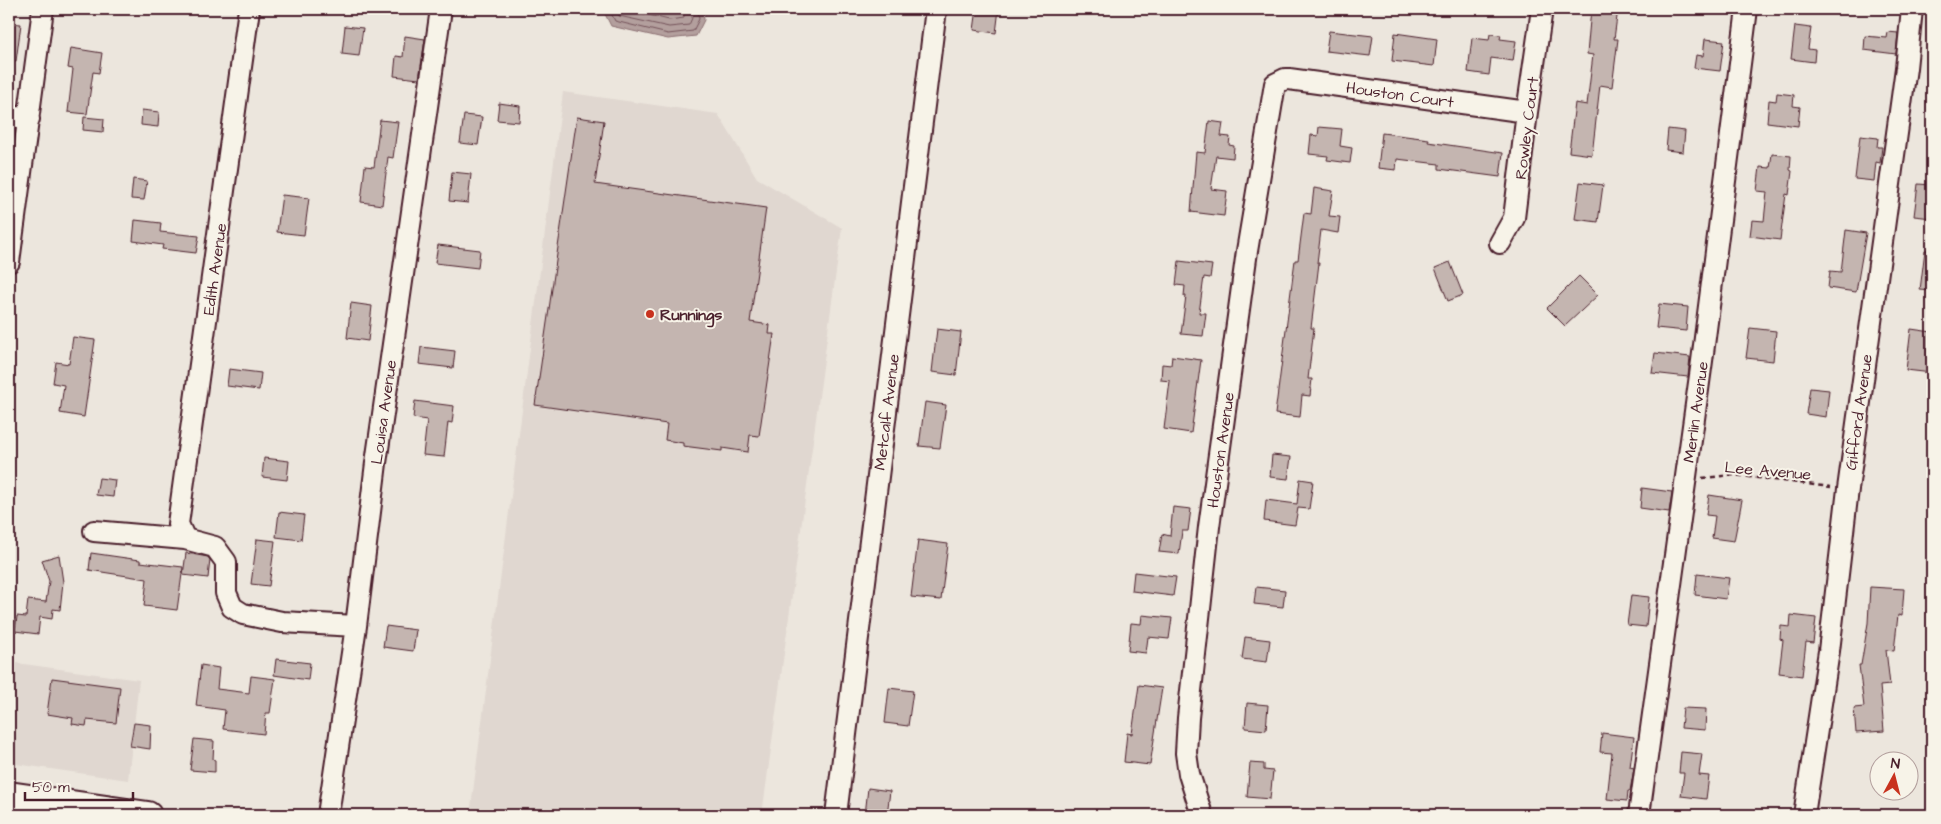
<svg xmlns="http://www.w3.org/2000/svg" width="1941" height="824" viewBox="0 0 1941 824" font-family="'Architects Daughter',sans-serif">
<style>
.built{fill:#e0d7d0}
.water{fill:#b39f9d;stroke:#896c6f}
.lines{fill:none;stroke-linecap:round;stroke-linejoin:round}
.shore{stroke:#745259;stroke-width:1}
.building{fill:#c4b5b0;stroke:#4a1f2b}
.minor-casing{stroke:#4a1f2b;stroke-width:24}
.major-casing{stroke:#4a1f2b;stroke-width:30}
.path{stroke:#4a1f2b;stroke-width:2.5;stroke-dasharray:5 4;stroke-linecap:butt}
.minor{stroke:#f7f3e8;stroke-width:20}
.major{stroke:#f7f3e8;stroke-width:26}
.poi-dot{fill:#c8321e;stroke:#f7f3e8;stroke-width:2}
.labels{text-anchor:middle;stroke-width:4;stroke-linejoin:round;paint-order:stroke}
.street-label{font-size:16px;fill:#4a1f2b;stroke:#f7f3e8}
.poi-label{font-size:16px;font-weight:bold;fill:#4a1f2b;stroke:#f7f3e8;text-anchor:start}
</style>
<rect width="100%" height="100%" fill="#ece6dd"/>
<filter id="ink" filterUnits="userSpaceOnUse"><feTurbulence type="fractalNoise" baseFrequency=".02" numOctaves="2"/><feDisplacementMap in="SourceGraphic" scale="10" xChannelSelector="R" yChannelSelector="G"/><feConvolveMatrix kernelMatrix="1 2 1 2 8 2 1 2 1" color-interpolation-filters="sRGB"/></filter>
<g filter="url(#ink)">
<path class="built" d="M563,92L718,114L757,178L842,228L762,815H470Z
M9,662L139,680L128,780L9,763Z"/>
<path class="water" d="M604,9H703L704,20L696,36L668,39L611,26L605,14Z"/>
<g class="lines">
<path class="shore" d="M609,9L615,21L668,34L693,31L699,19L698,9
M616,9L619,16L669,27L689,25L692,18V9
M624,9L669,20L684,18V9"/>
</g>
<path class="building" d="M977,9H999L996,33L974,30Z
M1591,9H1618L1614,39H1618L1612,87L1600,85L1592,155L1569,152L1575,103L1587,105L1593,55L1587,54Z
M9,23L21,24L16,61L9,60Z
M345,26L363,28L359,56L342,54Z
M1795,26L1811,28L1808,49L1815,50L1814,62L1791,59Z
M1329,31L1373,36L1370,56L1326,51Z
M1888,32L1898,33L1896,54L1864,50L1865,36L1887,38Z
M1395,33L1437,39L1434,66L1392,61Z
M1490,34L1501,35L1500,39L1516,41L1513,61L1491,58L1489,75L1468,72L1472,38L1489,40Z
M405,36L425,39L419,79L394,76L396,56L403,57Z
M1705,39L1724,41L1720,71L1694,68L1696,55L1703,56Z
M71,48L102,53L99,73L93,72L87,114L68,112L73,69L68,68Z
M1777,93L1794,95L1793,106L1800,107L1798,126L1767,122L1769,100L1776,101Z
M499,103L520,106L519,122L497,120Z
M142,110L159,112L158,127L141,125Z
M464,115L482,117L478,145L460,143Z
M84,117L104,119L103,132L83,130Z
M577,117L604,121L595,184L766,208L750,322L770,325L769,334H774L759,436L750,435L748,452L722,448V451L683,446V443L665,440L667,424L535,405Z
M380,120L398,122L393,158L388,157L382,205L361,202L365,166L374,167Z
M1209,121L1223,123L1221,136L1230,137L1229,145L1234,146L1233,158L1216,156L1211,189L1227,191L1224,216L1191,212L1196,152L1205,153Z
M1319,127L1342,129L1340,146L1352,148L1350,163L1327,160L1328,156L1309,154L1311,135L1318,136Z
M1668,129L1685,131L1683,152L1666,150Z
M1382,133L1429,139L1428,142L1503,153L1500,177L1439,169V164L1397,159L1396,170L1378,168Z
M1860,136L1878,138L1877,147H1882L1880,163L1876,162L1874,181L1855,179Z
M1772,154L1791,156L1790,170L1792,171L1789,195L1786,194L1780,240L1750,236L1752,220L1764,221L1767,192L1757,191L1760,167L1770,168Z
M452,172L471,174L468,203L449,201Z
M133,179L147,181L144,200L131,199Z
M1580,182L1603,185L1598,222L1575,219Z
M1918,184L1932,185V218L1914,216Z
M1314,188L1333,191L1329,216L1340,217L1338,233L1321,230L1317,263H1319L1311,328H1314L1308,379H1312L1310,396L1302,395L1300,417L1275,414L1295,260H1298L1304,213L1311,214Z
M282,195L309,198L304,235L277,232Z
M135,220L161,223L160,232L199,236L196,253L162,249L163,245L133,241Z
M1846,230L1866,233L1856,292L1828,288L1830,271L1841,272Z
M438,245L480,250L478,268L435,263Z
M1925,250H1932V291L1920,290Z
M1179,261L1212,265L1210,278L1204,277L1199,313H1206L1203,336L1181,334L1186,296H1184L1185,286L1176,285Z
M1450,262L1463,295L1448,301L1435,268Z
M1579,276L1598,295L1565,326L1547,308Z
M351,303L372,306L368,341L347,338Z
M1659,304L1688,307L1686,331L1656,328Z
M1750,328L1776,331L1773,361L1746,358Z
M937,329L961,332L956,375L932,372Z
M1911,329L1932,332V373L1906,370Z
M73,337L95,340L84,417L60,413L64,385L53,383L56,362L69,364Z
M421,347L455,351L453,368L419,364Z
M1655,353L1690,357L1688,377L1652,373Z
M1172,356L1201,360L1191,433L1164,429L1170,381L1161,380L1162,364L1171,365Z
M229,369L261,373L259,390L227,386Z
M1810,388L1829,390L1826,417L1806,414Z
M415,401L454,406L452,423L448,422L444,457L423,455L427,420L413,418Z
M925,402L946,405L940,448L919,446Z
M1272,455L1291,457L1288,479L1270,477Z
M264,458L289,461L287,480L262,477Z
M99,478L115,480L113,497L96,495Z
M1300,479L1313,481L1309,509L1298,508L1295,525L1264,521L1266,500L1297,504Z
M1642,488L1672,492L1669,512L1640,508Z
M1709,495L1742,500L1734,541L1712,538L1715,516L1706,515Z
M1173,507L1191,509L1188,531H1182L1179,554L1159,552L1162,534L1170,536Z
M279,512L304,515L301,540L276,537Z
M257,539L275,541L269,586L251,584Z
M918,540L948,544L941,600L911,597Z
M91,553L140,560V562L183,567L177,610L144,606L147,579L89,570Z
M186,553L208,557L210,560L208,578L183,575Z
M59,555L63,582L60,610L53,609L52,619L40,617L38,634L15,631L17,616L26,617L28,600L46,602L49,581L42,560Z
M1134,572L1176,577L1173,596L1132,591Z
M1697,574L1729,578L1726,599L1695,595Z
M1256,587L1285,590L1283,607L1254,604Z
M1870,587L1904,589L1902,616L1898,615L1894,651L1886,650L1890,685L1880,686L1884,731L1856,733L1854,708L1864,707L1859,665H1861L1868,623Z
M1631,595L1649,597L1646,627L1627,625Z
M1142,615L1172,618L1169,639L1148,637L1146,653L1128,651L1131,623L1141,624Z
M1791,615L1816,618L1813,643L1806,642L1802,676L1779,673L1783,640L1780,639L1781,626L1790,627Z
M386,626L416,630L413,651L383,647Z
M1245,637L1270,640L1267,662L1242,659Z
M276,659L310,663L308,680L274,675Z
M201,665L219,668L217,689L249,693L251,676L275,679L270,713H266L264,734L223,729L225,710L196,706Z
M52,678L120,687L116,723L87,720L86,726L72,724L73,718L47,714Z
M1139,685L1162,688L1150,765L1124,762L1127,733L1132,734Z
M889,688L913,691L908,726L885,723Z
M1247,703L1268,705L1266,730L1245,728Z
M1683,708L1706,709L1705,730L1681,728Z
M134,723L151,725L150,749L130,746Z
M1602,733L1634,737L1630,767L1634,768L1630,791H1628L1627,801L1607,799L1612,753L1600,752Z
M194,739L214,741L213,759L215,760V772L190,770Z
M1681,752L1702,754L1699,775L1709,776L1706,799L1681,796L1684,773H1679Z
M1250,763L1264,764V770L1273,771L1270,799L1247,797Z
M868,788L890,791L887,815H865Z"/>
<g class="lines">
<g class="minor-casing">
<path id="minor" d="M9,116L29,119
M1500,243L1514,218L1527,112L1542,9
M9,262L43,9
M94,531L185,539L215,547L226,562V593L232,607L243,614L282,622L356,626
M185,539L178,524L249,9
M328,815L356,626L376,463L441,9
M836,815L936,9
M1202,815L1189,774L1186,753L1188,718L1209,527L1247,251L1275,84L1285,79H1289L1527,112
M1639,815L1702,361L1747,9
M1804,815L1829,651L1848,489L1906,68L1912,9"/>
</g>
<g class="major-casing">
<path id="major" d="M9,795L148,815"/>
</g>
<path class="path" d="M1702,478L1734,475L1831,487"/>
<use href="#minor" class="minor"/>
<use href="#major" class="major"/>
</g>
</g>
<circle class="poi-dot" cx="650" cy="314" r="5"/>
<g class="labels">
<g class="street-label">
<text transform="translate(1400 94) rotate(8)" y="6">Houston Court</text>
<text transform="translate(1526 128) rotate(-83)" y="6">Rowley Court</text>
<text transform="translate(214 269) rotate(-82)" y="6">Edith Avenue</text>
<text transform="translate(383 412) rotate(-82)" y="6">Louisa Avenue</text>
<text transform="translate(886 412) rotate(-83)" y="6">Metcalf Avenue</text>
<text transform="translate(1695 412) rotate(-82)" y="6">Merlin Avenue</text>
<text transform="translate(1858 412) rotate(-82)" y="6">Gifford Avenue</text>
<text transform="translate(1220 450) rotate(-82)" y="6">Houston Avenue</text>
<text transform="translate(1768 470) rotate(5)" y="6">Lee Avenue</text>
</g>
<g class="poi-label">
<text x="660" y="320">Runnings</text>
</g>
</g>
<rect width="1941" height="824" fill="none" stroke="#f7f3e8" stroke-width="30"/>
<rect x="15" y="15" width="1911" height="794" fill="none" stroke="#4a1f2b" stroke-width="2" filter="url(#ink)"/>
<g transform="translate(1894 776) rotate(7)"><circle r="24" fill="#f7f3e8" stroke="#b29e9c"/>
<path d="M0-4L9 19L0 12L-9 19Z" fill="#c8321e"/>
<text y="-8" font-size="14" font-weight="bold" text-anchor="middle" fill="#4a1f2b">N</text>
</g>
<path d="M25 792v8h108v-8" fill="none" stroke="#4a1f2b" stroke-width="2.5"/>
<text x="32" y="792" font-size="15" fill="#4a1f2b" stroke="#f7f3e8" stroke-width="4" paint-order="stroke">50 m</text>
</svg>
